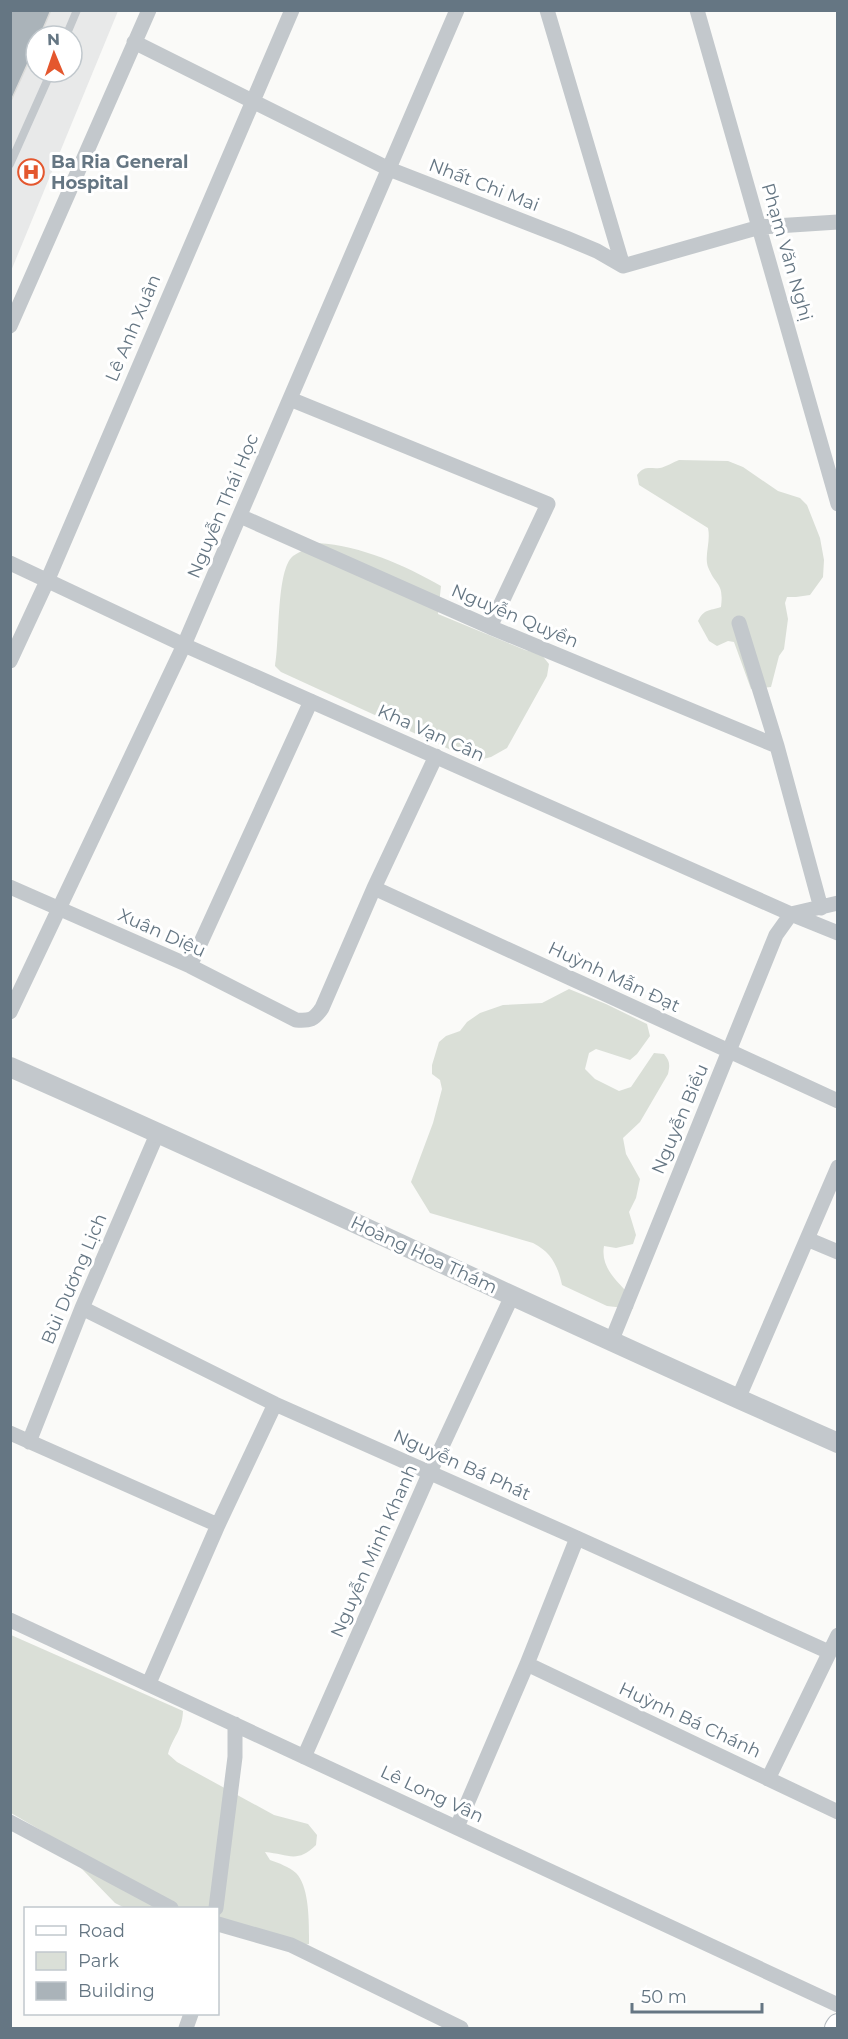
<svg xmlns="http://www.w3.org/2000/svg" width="848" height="2039" viewBox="0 0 848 2039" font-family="Montserrat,sans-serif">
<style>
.built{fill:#e8e9e9;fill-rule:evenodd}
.green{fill:#dadfd7}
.building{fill:#aab3b9;stroke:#dcdcda;stroke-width:1.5}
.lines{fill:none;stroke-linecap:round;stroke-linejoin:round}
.secondary-casing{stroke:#b3babf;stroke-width:24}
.service{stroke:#c3c8cc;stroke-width:8}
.minor{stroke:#c3c8cc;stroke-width:15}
.tertiary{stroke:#c3c8cc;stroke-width:20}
.secondary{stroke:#fff;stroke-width:22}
.labels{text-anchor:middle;stroke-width:6;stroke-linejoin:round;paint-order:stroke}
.poi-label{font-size:18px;font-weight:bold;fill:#657683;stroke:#fff;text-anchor:start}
.street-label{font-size:18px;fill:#657683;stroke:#fff}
</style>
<rect width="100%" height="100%" fill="#fafaf8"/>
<path class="built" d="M11,11H118L11,271ZM36,36H72V72H36Z"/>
<path class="green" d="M679,460L728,461L743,467L778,491L800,498L807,505L820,538L824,560L823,577L810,595L796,597H787L785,603L788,619L784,649L779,656L771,687L751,689L734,642L728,641L717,646L709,641L698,621C704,609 709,611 721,607C724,582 716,587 708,567C704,555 711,542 708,528L639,485L637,475C645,465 649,469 660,468C666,467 673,462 679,460Z
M318,543C362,546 404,565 441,586L438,614L525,650L541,654L549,664L547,676L507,748L491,757L475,761L281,672L275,666C280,641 276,570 293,556C300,551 311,547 318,543Z
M569,989L606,1004L647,1024L650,1036L637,1054L630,1060L596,1049L589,1053L585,1069L595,1079L619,1091L631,1087L654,1053L664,1054C670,1061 670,1065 668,1074L640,1122L623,1138L626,1154L640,1179L636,1198L629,1212L636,1235L633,1244L616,1248L604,1246C600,1269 619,1283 634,1299L633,1309L607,1306L562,1285C558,1266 551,1252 533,1243L430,1213L411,1182L433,1123L442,1089L440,1080L432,1074V1065L439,1042L446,1036L460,1031L467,1022L480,1013L503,1005L542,1003Z
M11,1635L183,1711C182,1732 173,1736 168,1754L177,1762L274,1815L308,1824L317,1835L316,1845C297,1864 288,1854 265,1852L270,1860C279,1863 289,1867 296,1873C310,1887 309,1925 309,1944L304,1945L218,1929V1908H125L115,1903L49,1835L11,1813Z"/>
<path class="building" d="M10,10H51L40,36H36V45L10,103Z"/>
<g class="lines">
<g class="secondary-casing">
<path id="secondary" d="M836,2028L838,2025"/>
</g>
<path class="service" d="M66,36L77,10
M10,164L51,72"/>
<path class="minor" d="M547,10L623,266
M697,10L838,504
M134,42L389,169L566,238L597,251L623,266L760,227L838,222
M10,326L149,10
M290,399L548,504L490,627
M240,516L490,627L777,746
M10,563L184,645L791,914L838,933
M739,623L777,746L821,908
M10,661L48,579L292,10
M10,887L190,966L296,1020C310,1021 314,1020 322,1008L374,888L436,756
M374,888L838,1101
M190,966L311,701
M10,1012L184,645L457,10
M807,1239L838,1252
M82,1308L275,1404L577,1538L829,1652
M611,1342L776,935L791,914L838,903
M738,1399L838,1167
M10,1433L218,1525
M29,1442L82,1308L158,1132
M10,1620L838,2005
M527,1664L838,1812
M149,1683L218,1525L275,1404
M304,1757L430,1472L512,1296
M768,1779L838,1635
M10,1822L171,1908
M457,1827L527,1664L577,1538
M216,1908L235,1757V1724
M218,1924L291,1945L461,2028
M186,2028L191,2014"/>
<path class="tertiary" d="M10,1067C288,1189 560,1321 838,1443"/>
<use href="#secondary" class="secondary"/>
</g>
<defs>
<g id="hospital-ring" transform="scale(1.35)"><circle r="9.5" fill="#fff" stroke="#e4572e" stroke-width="1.5"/><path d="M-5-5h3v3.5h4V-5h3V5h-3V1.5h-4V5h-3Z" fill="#e4572e"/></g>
</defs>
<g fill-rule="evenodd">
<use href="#hospital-ring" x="31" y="172"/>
</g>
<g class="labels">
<g class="poi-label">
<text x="51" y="168">Ba Ria General<tspan x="51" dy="21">Hospital</tspan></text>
</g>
<g class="street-label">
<text transform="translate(484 185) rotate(21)" y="6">Nhất Chi Mai</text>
<text transform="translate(787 252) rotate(74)" y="6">Phạm Văn Nghị</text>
<text transform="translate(133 328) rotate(-67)" y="6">Lê Anh Xuân</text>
<text transform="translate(223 506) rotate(-67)" y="6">Nguyễn Thái Học</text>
<text transform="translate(515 616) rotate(23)" y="6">Nguyễn Quyền</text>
<text transform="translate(431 733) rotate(24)" y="6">Kha Vạn Cân</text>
<text transform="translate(162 933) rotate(24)" y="6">Xuân Diệu</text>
<text transform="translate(614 977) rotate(25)" y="6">Huỳnh Mẫn Đạt</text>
<text transform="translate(680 1119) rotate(-67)" y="6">Nguyễn Biểu</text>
<text transform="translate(424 1255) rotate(25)" y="6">Hoàng Hoa Thám</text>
<text transform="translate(74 1279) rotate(-67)" y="6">Bùi Dương Lịch</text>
<text transform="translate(462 1465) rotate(24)" y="6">Nguyễn Bá Phát</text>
<text transform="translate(374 1551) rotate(-66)" y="6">Nguyễn Minh Khanh</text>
<text transform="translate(690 1720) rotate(25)" y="6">Huỳnh Bá Chánh</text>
<text transform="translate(432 1794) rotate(25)" y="6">Lê Long Vân</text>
</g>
</g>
<rect width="848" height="2039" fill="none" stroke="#657683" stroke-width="24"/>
<rect x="24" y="1907" width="195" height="108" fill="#ffffff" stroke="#c1c8cd" stroke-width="1.5"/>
<rect x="36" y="1926" width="30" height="9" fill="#ffffff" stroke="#c1c8cd" stroke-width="1.5"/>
<text x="78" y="1937" font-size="18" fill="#657683">Road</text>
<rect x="36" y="1952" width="30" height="18" fill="#dadfd7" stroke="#c1c8cd" stroke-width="1.5"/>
<text x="78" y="1967" font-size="18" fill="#657683">Park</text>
<rect x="36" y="1982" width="30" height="18" fill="#aab3b9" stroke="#c1c8cd" stroke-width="1.5"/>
<text x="78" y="1997" font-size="18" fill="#657683">Building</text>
<g transform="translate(54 54) rotate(358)"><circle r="28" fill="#ffffff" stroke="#c1c8cd" stroke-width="1.5"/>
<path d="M0-4.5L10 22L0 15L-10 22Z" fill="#e4572e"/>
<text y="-9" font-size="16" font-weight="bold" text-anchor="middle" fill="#657683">N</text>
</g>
<path d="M632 2003v9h130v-9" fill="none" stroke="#657683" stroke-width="3"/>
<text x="641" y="2003" font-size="18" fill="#657683" stroke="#ffffff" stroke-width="4.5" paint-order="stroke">50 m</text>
</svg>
